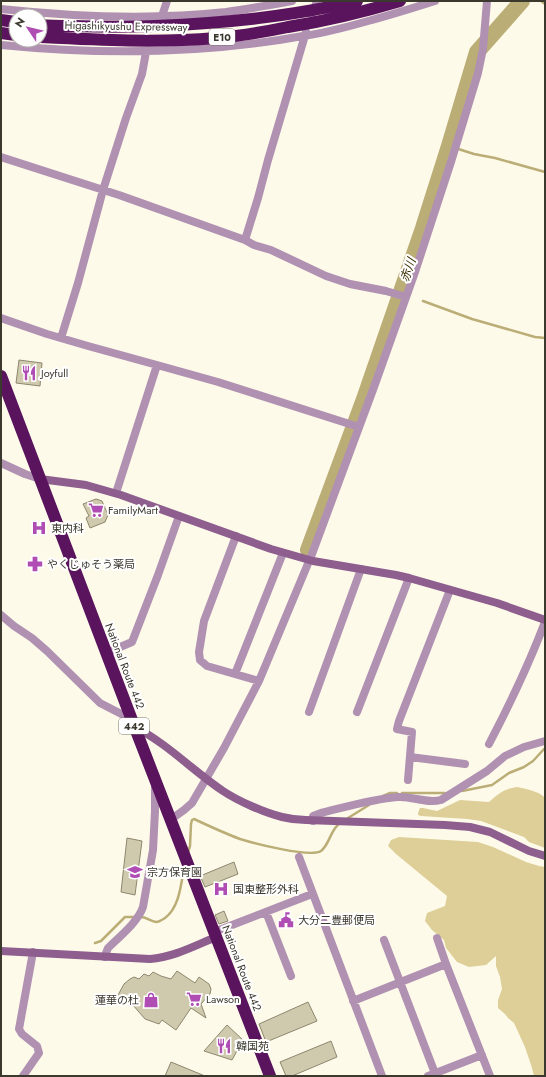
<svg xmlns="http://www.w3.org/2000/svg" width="546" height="1077" viewBox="0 0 546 1077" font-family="Jost,'Noto Sans JP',sans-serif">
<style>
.green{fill:#ddcf97}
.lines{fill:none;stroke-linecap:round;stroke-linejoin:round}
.stream{stroke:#bbad76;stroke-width:2.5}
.river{stroke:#bbad76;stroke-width:16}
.building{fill:#cfc9ae;stroke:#8d876e}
.street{stroke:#b191b2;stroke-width:8}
.secondary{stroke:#8d5e8e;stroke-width:8}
.highway{stroke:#5a145e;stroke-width:12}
.highway-bridge{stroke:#5a145e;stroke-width:12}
.labels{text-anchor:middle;stroke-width:4;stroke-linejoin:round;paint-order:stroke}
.shield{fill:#fff;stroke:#76746d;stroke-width:1}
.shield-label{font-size:10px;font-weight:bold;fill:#3b382e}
.street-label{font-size:11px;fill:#3b382e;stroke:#fff}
.poi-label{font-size:11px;fill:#3b382e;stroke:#fff;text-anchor:start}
.water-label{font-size:12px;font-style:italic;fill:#3d3304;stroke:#fff}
</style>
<rect width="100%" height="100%" fill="#fefaea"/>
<path class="green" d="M517,787C526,789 539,791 545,798V848L529,842L524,837L481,821L467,819L421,816L418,815V813L420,808H423L437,811L460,800L489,802C499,793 504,789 517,787Z
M399,837L478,842L493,847L526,862L539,866L545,867V1076H534L532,1068L525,1047L514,1023L508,1018L505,1014L498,1008V1000L502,989L500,977L496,966V956L486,965L469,967L457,962L446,948L444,940L432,930L425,921L427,913L445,906L447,896L396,854L388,846L391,840Z"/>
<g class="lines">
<path class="stream" d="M541,1L545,4
M449,146L474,154L495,158L545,172
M423,301L472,319L535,337L545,338
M462,791L492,785L509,773L524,767L533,761L545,748
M402,793H445
M383,796L390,793H397
M348,818L369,805
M188,852L190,846L191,824L192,820L194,819C209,826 224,833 240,839C253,843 310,858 321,851C330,844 330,830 340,823
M141,917C146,917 150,921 156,922C159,922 162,920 165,918C179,908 181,885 184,868
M95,943L101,941L125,917H136"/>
<path class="river" d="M308,550L364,399L423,228L449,146L477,52L522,1"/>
</g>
<path class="building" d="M19,360L42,363L40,386L16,383Z
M96,499L102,501L108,515L105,522L90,528L86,518L89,516L83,504Z
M127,838L142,841L135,895L121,892Z
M234,862L238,874L205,887L200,876Z
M224,911L228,921L219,924L215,915Z
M177,971L195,983L199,977L209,984L211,989L210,994L201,1004L206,1018L191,1008L176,1030L162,1020L159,1024L145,1019L132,1004L118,995L124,984L130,979L134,977L139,979L144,974L149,976L153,972L161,976L171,979Z
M308,1002L317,1021L266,1042L259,1024Z
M227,1025L243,1040L232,1060L204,1051Z
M331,1041L337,1057L292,1076H286L280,1062Z
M171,1062L205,1076H165Z"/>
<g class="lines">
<path class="street" d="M1,9C75,17 151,20 226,12C248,9 270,5 292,1
M312,14L317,1
M162,16L167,1
M1,45C102,55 204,54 303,36C325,33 347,27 368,21C391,15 413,8 435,1
M1,157L119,195L245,240L254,245L271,250L326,276L350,284L386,291L406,297
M245,240L258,198L268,160L306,32
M1,318L47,334L88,346L157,365L218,382L359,427
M61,338L78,283L103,190L126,118L142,74L146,52
M1,463L25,474L40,479
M116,493L157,365
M236,536L204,621L199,652L200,660L207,666L259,681
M1,615L14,626L32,638L47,651L100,703L131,719
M106,653L132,642L158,575L179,516
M235,674L283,553
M309,712L361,569
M357,712L409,578
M489,744C510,704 529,664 545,622
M410,757L465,764
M408,780L412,732L397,729L399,721L450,590
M170,820L184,810L192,803L224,748L259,681L312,554L374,387L414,275L451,162L478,73L483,49L487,1
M313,821V816L321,813C346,807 372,799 398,797C413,796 426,804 441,800L487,771L505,756L524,747L545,741
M299,857L382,1076
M266,912L291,976
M214,932L312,894
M437,938L446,964L490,1076
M384,940L436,1076
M105,957L106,953L108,948C119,937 138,922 143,907L153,850L155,811V784
M353,1001L446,964
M23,1076L39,1053L37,1046L22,1034L19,1029L33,952
M428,1076L482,1055"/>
<path class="secondary" d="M40,479L86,485L121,495L271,549L313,561L396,575L409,578L497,603L545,620
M135,727C169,745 192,770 223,791C238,801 265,813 282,817C290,819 298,820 306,820L445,825L470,827L490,832L529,851L545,856
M1,951L150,959C174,957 194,946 216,937"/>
<path class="highway" d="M1,20L16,22
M1,33L16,35
M1,376L130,715L270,1076"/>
<path class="highway-bridge" d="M40,25C51,26 62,26 73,26C101,27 128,27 155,26C224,23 289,17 357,1
M40,37C99,40 157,43 216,38C240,36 264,32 288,27C326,21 363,12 400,1"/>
</g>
<defs>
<g id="restaurant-bare" transform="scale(1.2)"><path d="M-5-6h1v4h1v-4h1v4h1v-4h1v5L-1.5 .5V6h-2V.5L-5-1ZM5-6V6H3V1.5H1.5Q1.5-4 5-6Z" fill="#af4db4" stroke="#fff" stroke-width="2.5" paint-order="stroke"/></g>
<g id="supermarket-bare" transform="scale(1.2)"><path d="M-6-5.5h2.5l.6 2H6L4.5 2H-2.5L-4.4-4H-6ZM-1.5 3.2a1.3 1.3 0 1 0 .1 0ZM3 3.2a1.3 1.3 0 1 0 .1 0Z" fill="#af4db4" stroke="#fff" stroke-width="2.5" paint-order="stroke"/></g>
<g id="hospital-bare" transform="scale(1.2)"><path d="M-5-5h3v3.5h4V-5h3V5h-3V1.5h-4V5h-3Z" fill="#af4db4" stroke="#fff" stroke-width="2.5" paint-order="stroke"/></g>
<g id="pharmacy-bare" transform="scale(1.2)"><path d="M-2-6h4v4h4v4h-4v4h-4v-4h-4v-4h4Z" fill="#af4db4" stroke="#fff" stroke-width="2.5" paint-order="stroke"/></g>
<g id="school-bare" transform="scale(1.2)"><path d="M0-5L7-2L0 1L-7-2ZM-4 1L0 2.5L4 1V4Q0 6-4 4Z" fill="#af4db4" stroke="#fff" stroke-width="2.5" paint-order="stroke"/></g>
<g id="civic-bare" transform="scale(1.2)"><path d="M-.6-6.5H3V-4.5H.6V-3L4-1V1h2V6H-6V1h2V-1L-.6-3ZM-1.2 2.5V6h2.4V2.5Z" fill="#af4db4" stroke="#fff" stroke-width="2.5" paint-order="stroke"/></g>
<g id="shop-bare" transform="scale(1.2)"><path d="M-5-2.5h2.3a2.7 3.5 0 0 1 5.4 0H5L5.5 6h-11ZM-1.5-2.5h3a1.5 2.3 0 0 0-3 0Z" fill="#af4db4" stroke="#fff" stroke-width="2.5" paint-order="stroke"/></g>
</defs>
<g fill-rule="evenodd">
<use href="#restaurant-bare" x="29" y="373"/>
<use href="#supermarket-bare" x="96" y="510"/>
<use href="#hospital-bare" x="39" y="528"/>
<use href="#pharmacy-bare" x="35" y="564"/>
<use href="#school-bare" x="135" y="872"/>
<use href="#hospital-bare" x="221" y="889"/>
<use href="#civic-bare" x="286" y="920"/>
<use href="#supermarket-bare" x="194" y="999"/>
<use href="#shop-bare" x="151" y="1000"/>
<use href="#restaurant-bare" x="224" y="1046"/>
</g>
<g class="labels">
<g class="shield">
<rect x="209" y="29" width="26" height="16" rx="3"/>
<rect x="119" y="718" width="30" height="16" rx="3"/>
</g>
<g class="shield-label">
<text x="222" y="41">E10</text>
<text x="134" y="730">442</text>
</g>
<g class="street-label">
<text transform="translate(126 26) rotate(1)" y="4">Higashikyushu Expressway</text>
<text transform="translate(125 666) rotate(69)" y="4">National Route 442</text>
<text transform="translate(242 968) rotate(69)" y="4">National Route 442</text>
</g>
<g class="poi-label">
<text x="41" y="377">Joyfull</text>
<text x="108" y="514">FamilyMart</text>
<text x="51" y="532">東内科</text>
<text x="47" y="568">やくじゅそう薬局</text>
<text x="147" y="876">宗方保育園</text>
<text x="233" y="893">国東整形外科</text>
<text x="298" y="924">大分二豊郵便局</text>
<text x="206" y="1003">Lawson</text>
<text x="139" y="1004" text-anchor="end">蓮華の杜</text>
<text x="236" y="1050">韓国苑</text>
</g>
<g class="water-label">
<text transform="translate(408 270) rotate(-70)" y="4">赤川</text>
</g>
</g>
<rect width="546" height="1077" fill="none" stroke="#3b382e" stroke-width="4"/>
<g transform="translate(28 28) rotate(305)"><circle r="19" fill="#ffffff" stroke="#b1afab"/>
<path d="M0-3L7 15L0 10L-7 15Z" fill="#af4db4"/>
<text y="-6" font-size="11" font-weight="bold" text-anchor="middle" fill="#3b382e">N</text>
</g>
</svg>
